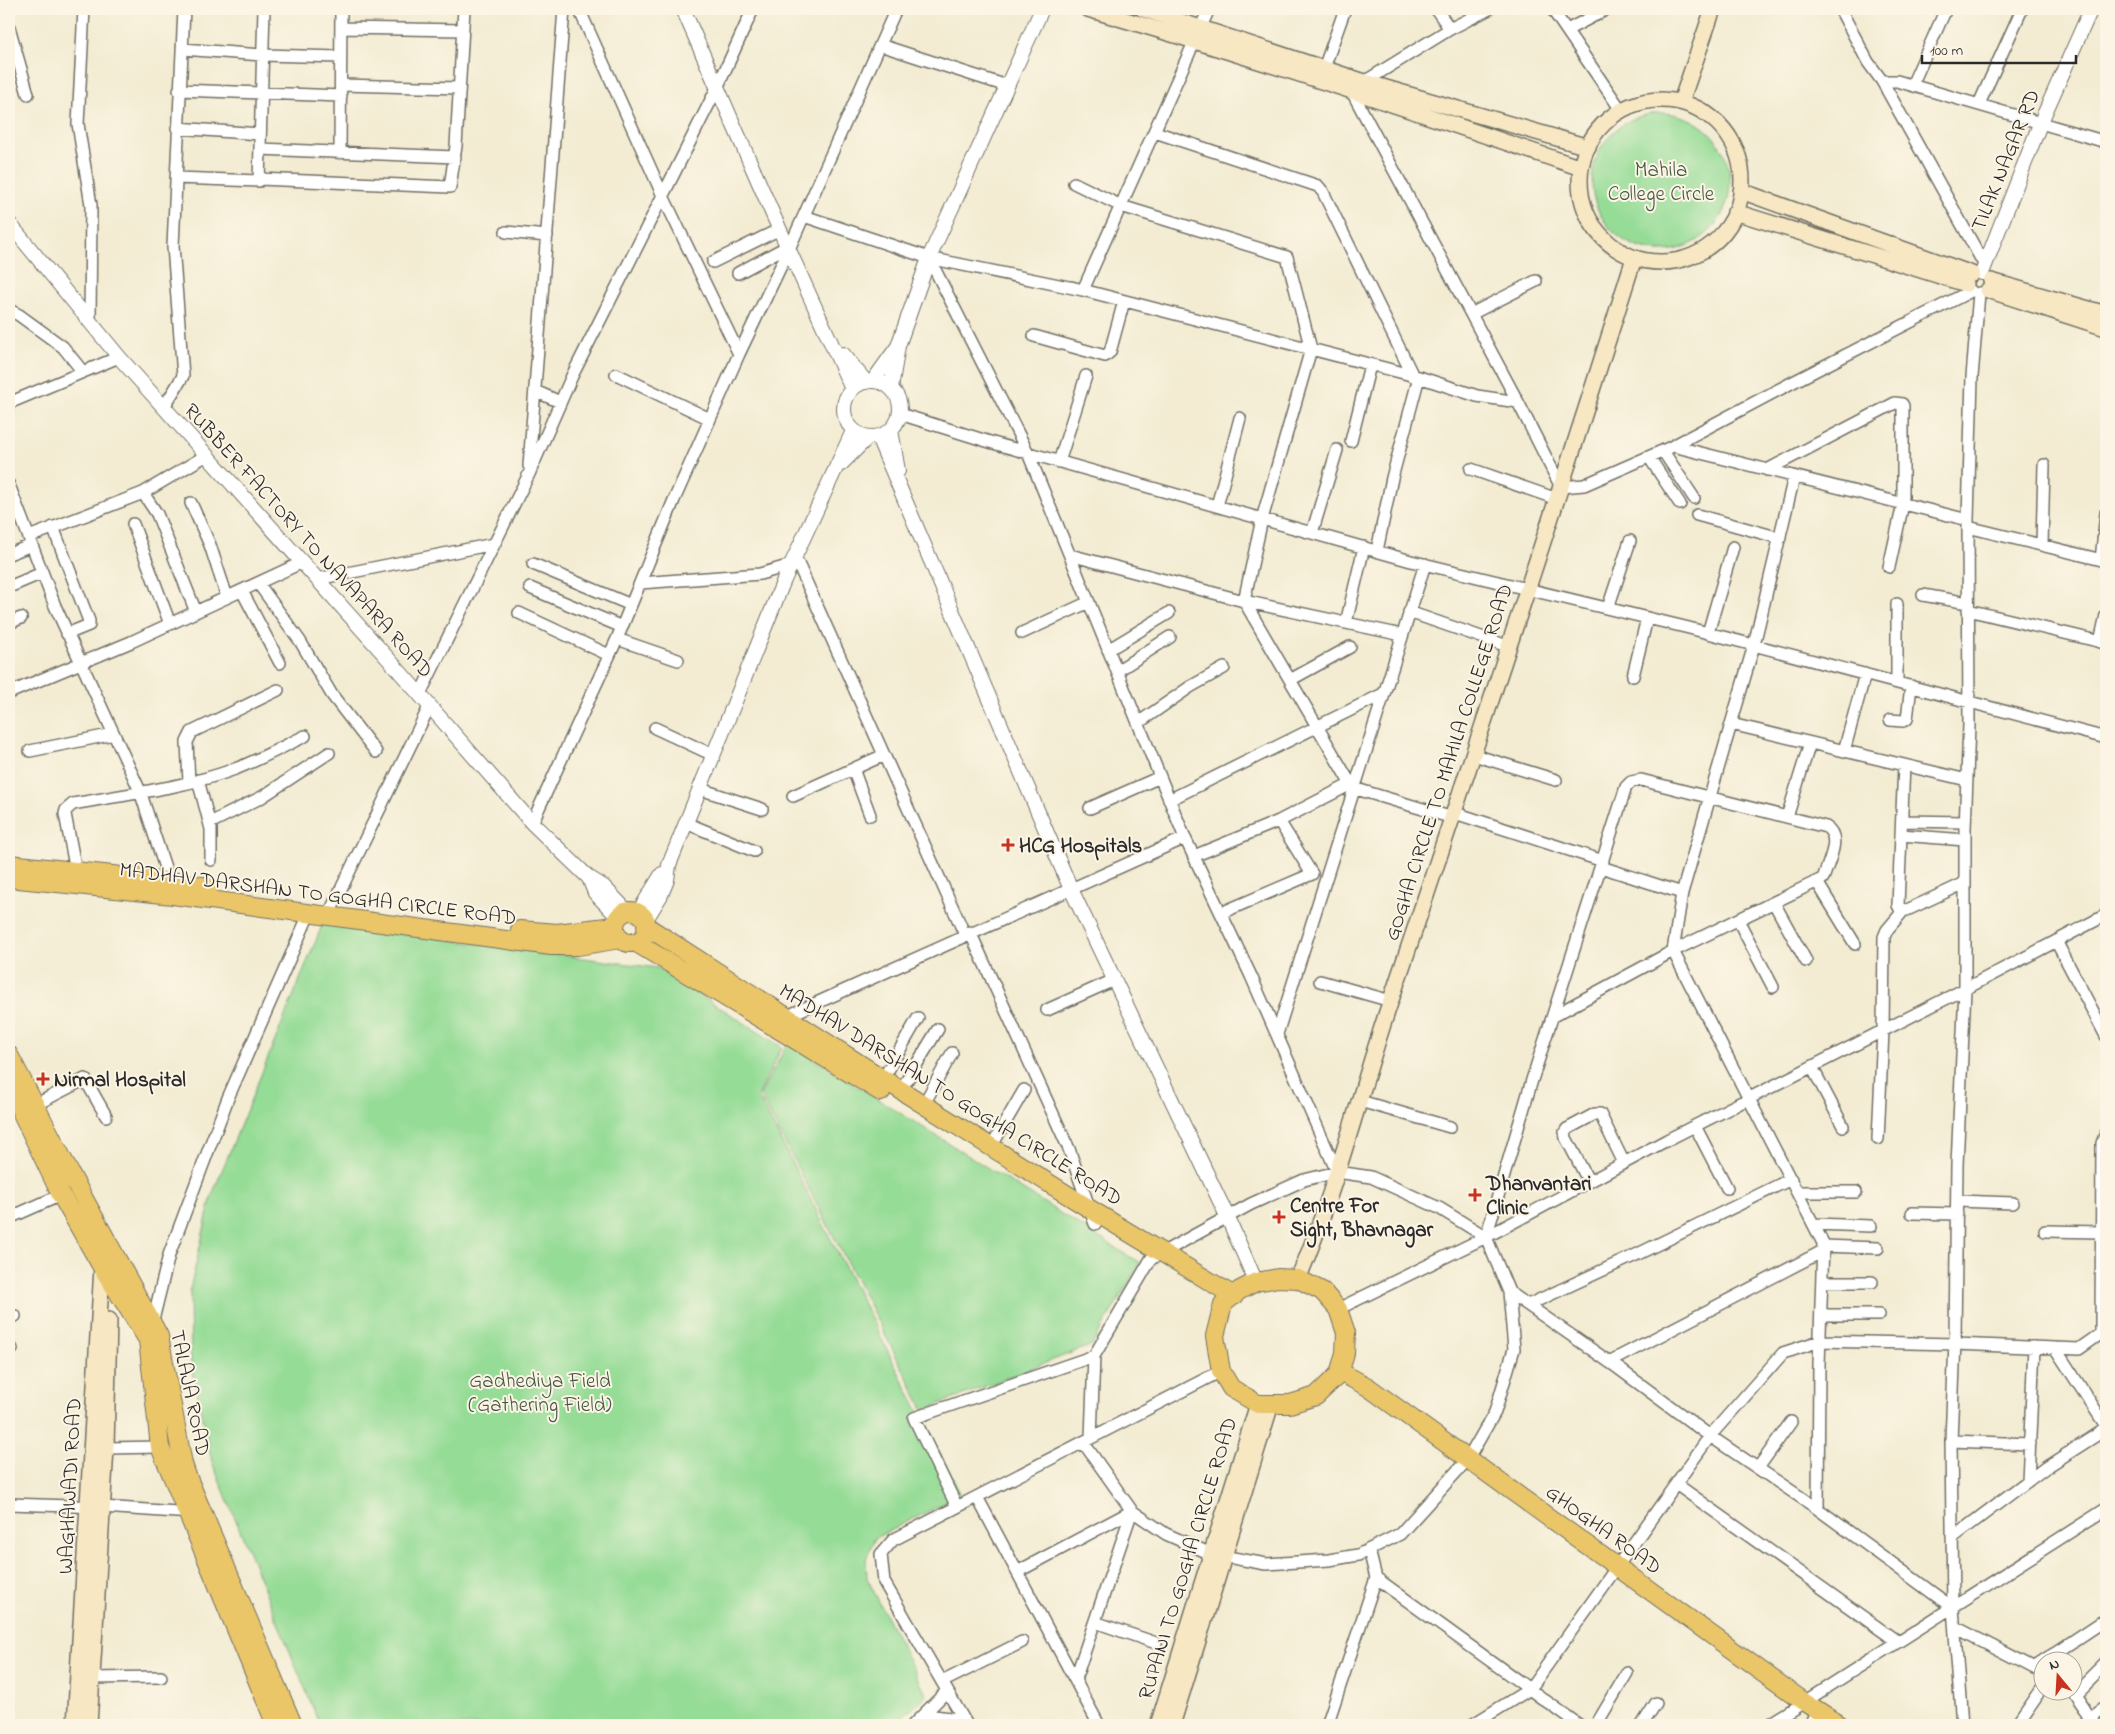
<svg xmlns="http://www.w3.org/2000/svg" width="2115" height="1734" viewBox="0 0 2115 1734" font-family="'Indie Flower',sans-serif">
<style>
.green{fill:#95dc96;stroke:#608460}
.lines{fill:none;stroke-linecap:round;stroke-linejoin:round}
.minor-casing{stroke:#716f66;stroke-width:14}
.tertiary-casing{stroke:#716f66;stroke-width:16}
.secondary-casing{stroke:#716f66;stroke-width:18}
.primary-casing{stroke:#716f66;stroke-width:20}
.minor{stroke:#fff;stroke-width:11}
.tertiary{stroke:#fff;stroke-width:14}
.secondary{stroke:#f7e8c3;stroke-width:15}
.primary{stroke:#eac669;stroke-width:18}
.poi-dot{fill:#c8321e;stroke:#fcf5e5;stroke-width:2}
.labels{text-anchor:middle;stroke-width:4;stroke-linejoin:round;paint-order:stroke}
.street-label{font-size:21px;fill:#2b2b2b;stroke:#fcf5e5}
.park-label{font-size:21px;fill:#465746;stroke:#fcf5e5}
.poi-label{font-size:21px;font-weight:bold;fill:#2b2b2b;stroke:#fcf5e5;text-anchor:start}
</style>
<rect width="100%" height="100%" fill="#fcf5e5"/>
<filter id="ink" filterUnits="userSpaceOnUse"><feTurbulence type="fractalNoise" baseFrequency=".02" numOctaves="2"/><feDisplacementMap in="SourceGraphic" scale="10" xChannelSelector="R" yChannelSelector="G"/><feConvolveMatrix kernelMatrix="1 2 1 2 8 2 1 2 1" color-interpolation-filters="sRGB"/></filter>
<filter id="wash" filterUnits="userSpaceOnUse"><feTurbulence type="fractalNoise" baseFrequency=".0096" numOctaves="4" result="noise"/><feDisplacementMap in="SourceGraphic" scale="20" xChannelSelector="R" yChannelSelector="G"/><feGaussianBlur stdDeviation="1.12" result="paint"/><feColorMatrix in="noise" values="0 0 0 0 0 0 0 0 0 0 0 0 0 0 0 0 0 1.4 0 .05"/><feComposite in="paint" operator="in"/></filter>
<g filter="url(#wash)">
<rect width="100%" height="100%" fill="#f3ecd3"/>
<path class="green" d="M1592 182a69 69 0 1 1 138 0a69 69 0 1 1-138 0Z
M323,923L658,968L782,1047L758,1096L961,1495L875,1538L866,1559L867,1578L927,1696L892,1725H320L212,1462L191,1363L190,1289L212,1195Z
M788,1043L1140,1263L1092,1345L924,1410L760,1095Z"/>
</g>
<g filter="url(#ink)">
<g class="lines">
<g class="minor-casing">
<path id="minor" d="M84,9L78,124L91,205L90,322
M579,9L663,196L739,354L789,249L896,9
M1436,9L1450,29
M1489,9L1450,29L1351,90L1518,402
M1552,9L1621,110
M1840,9L1868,62L1882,81L1984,264
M9,27L28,94
M341,28L463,30
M1567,30L1607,9
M880,45L1007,86
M182,49L262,55L341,57
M1324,68L1345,9
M1882,81H1897L2106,142
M341,85L459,88
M1912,85L1946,9
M179,90L341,96
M1979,104L2022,9
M177,128L260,134
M1155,132L1318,186L1323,192L1413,376
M260,149L455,157
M340,153L341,9
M176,178L259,181L264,9
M259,179L450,187L456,146L464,9
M1074,183L1121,206L1287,257L1311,349L1262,519L1244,601L1353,788L1453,818
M804,216L929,258L1083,290L1209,9
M506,232L547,236
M929,258L1028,453L1185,838L1251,976L1337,1172
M713,262L780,229
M738,273L788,246
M1071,287L1419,377L1477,396L1518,402L1561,487L1584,485L1669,448L1795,381L1971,291
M9,310L19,315L63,347L83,372
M1471,314L1536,281
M1034,336L1105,356L1110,352L1124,301
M616,374L710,419
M535,391L560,402
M9,403L119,357
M164,407L183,376L173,246L184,9
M900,414L993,443L1411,561L1689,628L2106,738
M1351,441L1370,365
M1673,446L1968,520
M1663,451L1694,498
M1649,457L1680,504
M1059,462L1086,376
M529,466L564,9
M1471,469L1557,499
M1767,470L1895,403L1902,404L1903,406V504L1889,567
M9,485L55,606L140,791L171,886
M143,493L207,455
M191,503L210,545L227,597
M1217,506L1240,418
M1697,515L1780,538
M133,524L170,624
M53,527L89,621V625L67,634
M1968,527L2106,561
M1312,533L1337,450
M29,537L143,493L157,514L196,612
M2042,545L2044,465
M1377,551L1392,478L1419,377
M9,554L32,545
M1070,555L1244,601L1402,635
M795,557L965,935
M2101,560L2106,513
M533,564L631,605
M317,579L494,544
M258,583L300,641L332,695L376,752
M640,583L760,574L791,565
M9,587L42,573
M530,588L622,627
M242,591L280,663
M1923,595L1968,603
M1608,608L1630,541
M1968,610L2106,643
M1409,612L1510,647
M519,613L609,655
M9,623L21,618
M1346,623L1364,547
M1022,633L1089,602
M1708,633L1733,547
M617,639L678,660
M2100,642L2106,615
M1108,650L1169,613
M1117,671L1170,637
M1633,676L1647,618
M1290,680L1350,647
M1897,682V604
M9,693L131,642L303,562
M420,694L529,474L572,376L717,88L753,9
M1890,720L1903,721L1907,719L1911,686
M1138,723L1190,687L1224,668
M1731,724L1967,780
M655,728L713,755
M30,751L114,734
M1844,751L1865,674
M1474,755L1556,780
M1904,765L1898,905L1900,909L1907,910L1965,883
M853,769L870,815
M198,780L211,829V860
M189,782L187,742L192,732L278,690
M700,789L762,809
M793,796L884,755
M1169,800L1383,694
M1090,808L1160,777
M1455,813L1603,861
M1787,817L1810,743
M1902,821L1965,822
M210,823L262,797L329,753
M532,823L617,639L674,500L739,354
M686,823L754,851
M1901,835L1965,840
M1194,856L1279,821L1351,784
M76,871L65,814L66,810L73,804C127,794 184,788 235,769C259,760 282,747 305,736
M1817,882L1855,944
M1682,893L1754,645L1794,477
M1774,903L1806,961
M1221,913L1312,874L1279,821
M328,916L430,705
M1738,920L1773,987
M970,932L1069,1149L1095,1224
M2056,941L2106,1036
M1320,981L1391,1001
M1047,1010L1114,980
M1553,1016L1673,951L1682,893L1601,867
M783,1018L1185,838
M1277,1034L1425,564
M1812,1067L1843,1126
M883,1079L918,1018
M901,1090L938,1029
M1360,1101L1450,1127
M924,1104L952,1053
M35,1105L85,1079L106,1116
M1695,1126L1727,1188
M1878,1139L1883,1031L1884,937L1887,930L1903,911
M991,1147L1024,1090
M1589,1182L1566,1138L1565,1132L1567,1129L1595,1114H1600L1624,1163
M1798,1192H1856
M1957,1201L2013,1203
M1912,1213L1957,1214
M9,1218L61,1195
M1814,1224L1871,1226
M2045,1231L2101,1232
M1486,1237L1532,1080L1626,787L1631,782L1641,780L1826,827C1842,837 1829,860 1824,876L1822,879L1673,951L1823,1243L1819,1365L1818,1509L1953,1608
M1823,1246L1878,1248
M1822,1282H1872
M1509,1292L1618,1368L1710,1436L1783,1353L1820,1341L1955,1344L2079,1349L2106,1330
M1528,1305L1640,1253L1791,1179
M1338,1309L1486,1237L1667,1140L1965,989L2106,915
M1821,1315H1879
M9,1316H15
M152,1324L169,1255L228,1098L310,912
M2101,1334L2102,1143L2106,1133
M2055,1348L2106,1426
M9,1349H12
M1609,1362L1823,1251
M1951,1441L2030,1444
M1083,1442L1132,1511L1166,1534L1211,1554L1266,1564L1329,1560L1358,1555L1400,1534L1468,1459L1495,1412L1514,1349L1509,1292L1486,1237L1439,1208L1371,1177L1337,1172L1304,1180L1251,1204L1151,1259L1094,1356L1091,1438
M106,1448L160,1447
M1758,1468L1791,1422
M2028,1481L2034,1347
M1676,1484L1898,1642
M977,1497L1099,1725
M9,1504L102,1507L192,1513
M957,1507L914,1418L1094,1356
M1952,1538L2045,1468L2106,1429
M1369,1550L1376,1578L1579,1725
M1017,1572L1132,1511
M1095,1622L1156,1643
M1955,1627L2042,1672
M2034,1667L2106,1619
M92,1678L161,1677
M1075,1680L1132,1511
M942,1682L1022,1642
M925,1715L951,1718L965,1722
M2092,1717L2106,1707
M913,1725L947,1691
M967,1725L884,1582L881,1554L893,1540L1221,1371
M1327,1725L1376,1578
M1472,1725L1530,1689L1710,1436L1818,1509
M1596,1725L1627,1673
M1642,1725L1656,1703
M1768,1725L2106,1509
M1810,1725L1817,1710
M1962,1725L1953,1608L1951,1441L1955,1341L1957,1165L1965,989V829L1969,725L1968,520L1972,377L1979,293
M2017,1725L2042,1689
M2097,1725L2075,1693L2106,1662"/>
</g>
<g class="tertiary-casing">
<path id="tertiary" d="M683,9L774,217L852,389
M9,223L119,357L400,672L532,823L588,877L604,887L627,911
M1982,273L2040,124L2091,9
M843,354L866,382
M844 409a28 28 0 1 1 56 0a28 28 0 1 1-56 0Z
M873,381L896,349
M891,388L898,346L929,258L1042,9
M891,430L898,471
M878,437L1070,887L1227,1216L1256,1282
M841,464L868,437
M589,878L595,893L618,917
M638,913L662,874
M645,921L661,895L667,880L669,865L784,580L853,431"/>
</g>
<g class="secondary-casing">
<path id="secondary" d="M1088,9C1254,57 1418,112 1581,168
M1143,9L1365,82L1588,147
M1580 181a81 81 0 1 1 162 0a81 81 0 1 1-162 0Z
M1681,102L1713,9
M1741,191L1972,274
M1735,212L1966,284
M1991,281L2106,314
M1988,290L2106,328
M1298,1279C1337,1188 1360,1091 1392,997C1475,751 1556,505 1634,258
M75,1725L102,1267L105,1264
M89,1725L106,1448L109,1320
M1158,1725L1258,1404
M1172,1725L1271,1404"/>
</g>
<g class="primary-casing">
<path id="primary" d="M9,864L169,881L209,887
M9,878L173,895L551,946H578L620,939
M615 927a16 16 0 1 1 32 0a16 16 0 1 1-32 0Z
M646,926L883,1079L1090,1209L1234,1296
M520,930L557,933L615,926
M635,942L881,1092
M9,1055L71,1175L159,1336L183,1464L187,1476L293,1725
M9,1086L61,1195L102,1267L148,1340L160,1447L276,1725
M1278,1278L1298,1279L1322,1291L1338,1309L1346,1333L1345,1353L1339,1374L1316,1396L1290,1404H1258L1231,1388L1221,1371L1215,1336L1223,1304L1240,1290L1256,1282Z
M1340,1372L1368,1387L1803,1701L1840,1725"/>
</g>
<use href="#minor" class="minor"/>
<use href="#tertiary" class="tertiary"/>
<use href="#secondary" class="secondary"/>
<use href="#primary" class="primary"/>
</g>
</g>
<g class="poi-dot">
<path d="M1005.5 837.5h5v5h5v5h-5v5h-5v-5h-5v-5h5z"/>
<path d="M40.5 1071.5h5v5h5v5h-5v5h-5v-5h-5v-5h5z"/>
<path d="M1472.5 1187.5h5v5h5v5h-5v5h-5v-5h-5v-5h5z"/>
<path d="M1276.5 1209.5h5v5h5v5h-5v5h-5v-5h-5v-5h5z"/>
</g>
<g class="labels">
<g class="street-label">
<text transform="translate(2005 160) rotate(-68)" y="7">TILAK NAGAR RD</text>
<text transform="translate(309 540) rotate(48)" y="7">RUBBER FACTORY TO NAVAPARA ROAD</text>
<text transform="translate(1448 762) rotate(-72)" y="7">GOGHA CIRCLE TO MAHILA COLLEGE ROAD</text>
<text transform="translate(318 893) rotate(7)" y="7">MADHAV DARSHAN TO GOGHA CIRCLE ROAD</text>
<text transform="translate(951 1094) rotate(32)" y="7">MADHAV DARSHAN TO GOGHA CIRCLE ROAD</text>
<text transform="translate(191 1393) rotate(78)" y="7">TALAJA ROAD</text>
<text transform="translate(69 1486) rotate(-87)" y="7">WAGHAWADI ROAD</text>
<text transform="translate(1604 1529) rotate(36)" y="7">GHOGHA ROAD</text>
<text transform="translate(1187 1558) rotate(-73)" y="7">RUPANI TO GOGHA CIRCLE ROAD</text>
</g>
<g class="park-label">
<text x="1661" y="176">Mahila<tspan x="1661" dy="24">College Circle</tspan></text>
<text x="540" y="1387">Gadhediya Field<tspan x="540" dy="24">(Gathering Field)</tspan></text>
</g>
<g class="poi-label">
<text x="1019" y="852">HCG Hospitals</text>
<text x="54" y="1086">Nirmal Hospital</text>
<text x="1486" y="1190">Dhanvantari<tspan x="1486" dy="24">Clinic</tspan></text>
<text x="1290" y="1212">Centre For<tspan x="1290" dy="24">Sight, Bhavnagar</tspan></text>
</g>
</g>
<rect width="2115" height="1734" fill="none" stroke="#fcf5e5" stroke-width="30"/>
<g transform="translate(2058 1676) rotate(342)"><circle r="24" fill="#fcf5e5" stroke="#a8a49b"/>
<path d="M0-4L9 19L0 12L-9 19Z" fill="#c8321e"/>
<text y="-8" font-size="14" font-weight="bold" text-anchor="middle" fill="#2b2b2b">N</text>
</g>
<path d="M1922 55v8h154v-8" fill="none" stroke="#2b2b2b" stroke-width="2.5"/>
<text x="1930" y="55" font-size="15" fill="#2b2b2b" stroke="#fcf5e5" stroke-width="4" paint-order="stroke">100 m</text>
</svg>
